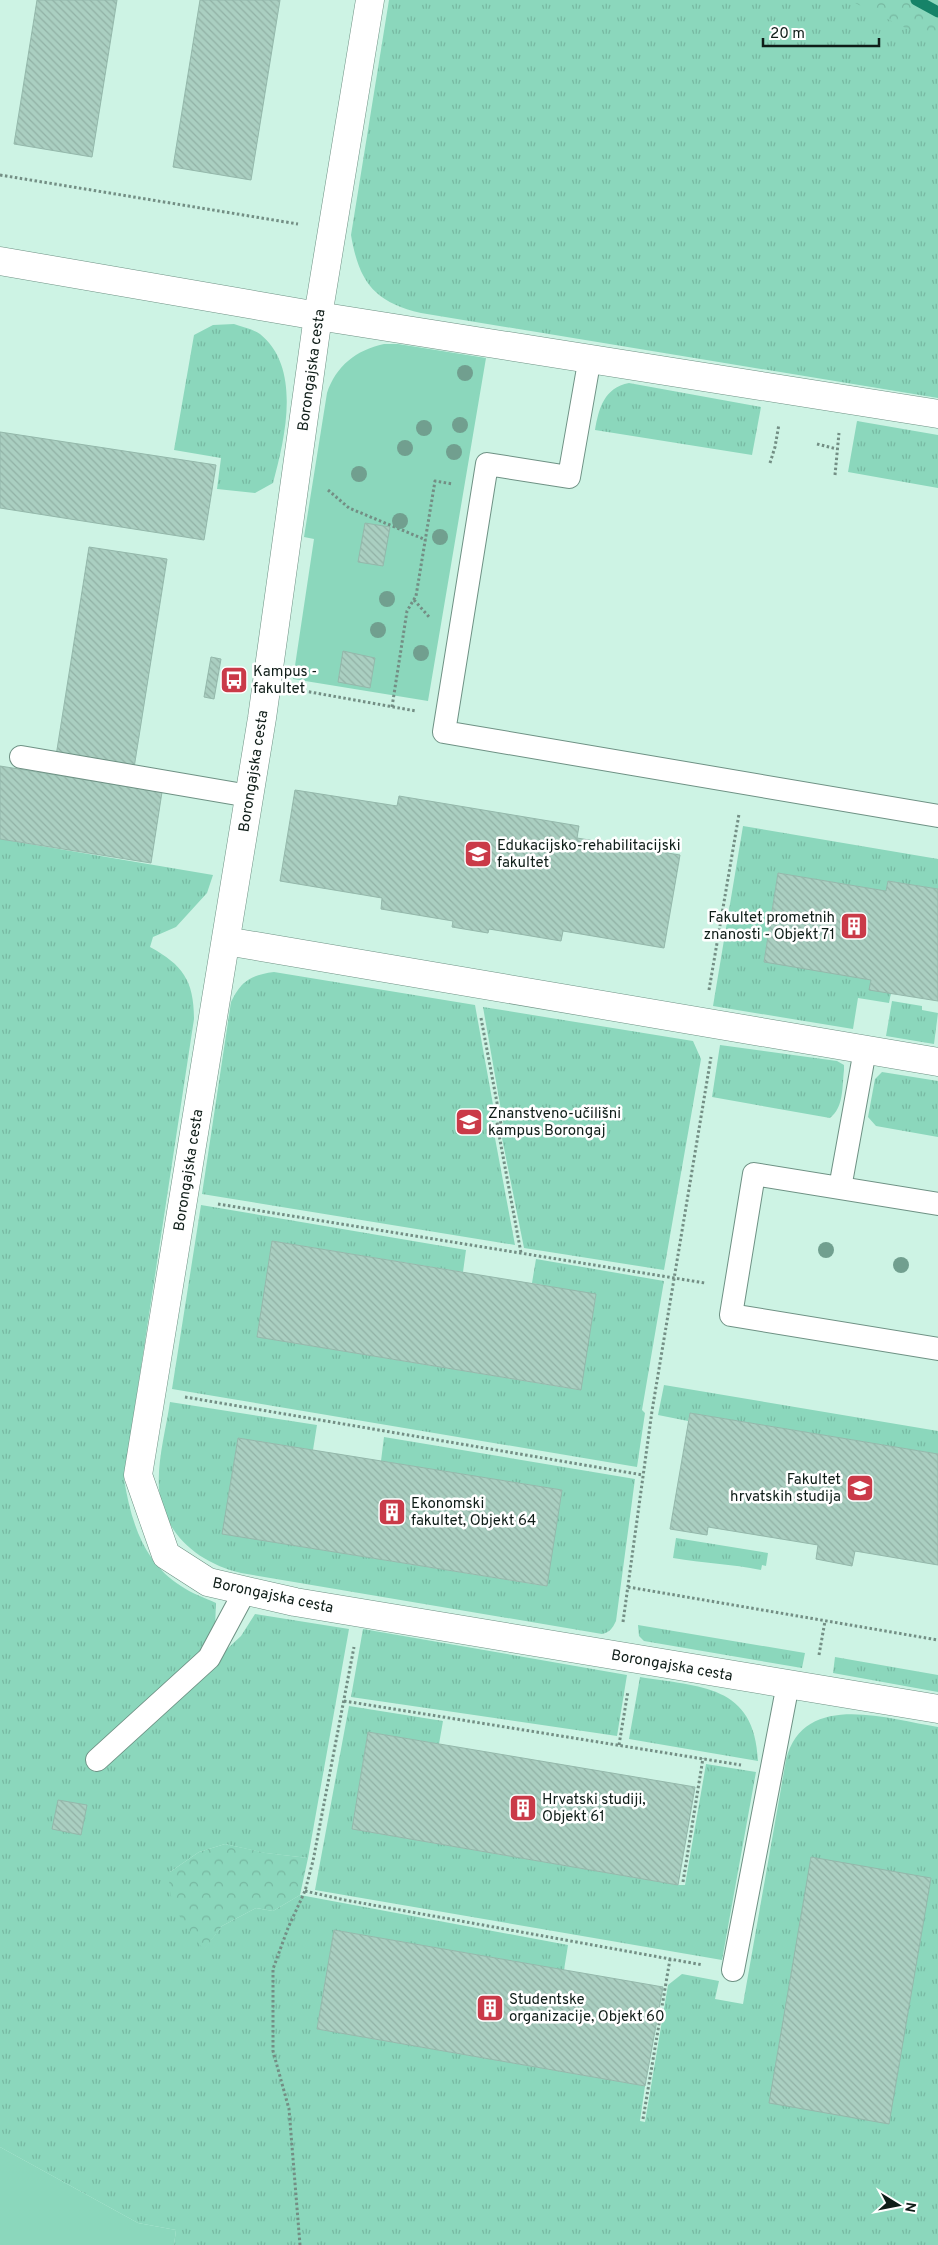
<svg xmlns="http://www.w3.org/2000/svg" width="938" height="2245" viewBox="0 0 938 2245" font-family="Overpass,sans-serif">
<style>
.grass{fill:url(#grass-tufts)}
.forest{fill:url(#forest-crowns)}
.green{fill:#8bd7bc}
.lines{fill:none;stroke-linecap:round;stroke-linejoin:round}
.stream{stroke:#168368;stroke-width:11}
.building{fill:url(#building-back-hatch);stroke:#94b8ab}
.service-casing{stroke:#6e9184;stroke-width:24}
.minor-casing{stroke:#6e9184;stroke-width:29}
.path{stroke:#738e84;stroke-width:3;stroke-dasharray:2.5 2.5;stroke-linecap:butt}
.service{stroke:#fff;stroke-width:22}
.minor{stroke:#fff;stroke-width:28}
.tree{fill:#719f8f}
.labels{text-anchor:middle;stroke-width:5;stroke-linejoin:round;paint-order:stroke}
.street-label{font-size:15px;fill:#0f1d18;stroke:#fff}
.poi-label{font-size:15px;fill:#0f1d18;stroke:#fff;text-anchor:start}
</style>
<defs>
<pattern id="grass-tufts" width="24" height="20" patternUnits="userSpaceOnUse" patternTransform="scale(1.25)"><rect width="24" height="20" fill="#8bd7bc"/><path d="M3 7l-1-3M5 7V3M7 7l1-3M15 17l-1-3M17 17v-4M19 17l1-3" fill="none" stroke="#77b8a1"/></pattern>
<pattern id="forest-crowns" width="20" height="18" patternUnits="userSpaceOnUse" patternTransform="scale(1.25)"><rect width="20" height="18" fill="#8bd7bc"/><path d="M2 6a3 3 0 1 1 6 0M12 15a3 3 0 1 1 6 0" fill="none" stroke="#77b8a1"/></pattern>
<pattern id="building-back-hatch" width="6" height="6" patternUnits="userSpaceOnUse" patternTransform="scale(1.25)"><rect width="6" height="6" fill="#aacfc1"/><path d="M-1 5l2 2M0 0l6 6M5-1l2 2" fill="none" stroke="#91b1a5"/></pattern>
</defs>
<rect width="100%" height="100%" fill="#cdf3e4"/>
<path class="grass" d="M389,0H938V398L421,313C374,302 359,282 351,235Z
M234,324C242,327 253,329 260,334C302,368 285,438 273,483L255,493L217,489L221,458L174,450L194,335L213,325Z
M629,383L761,407L752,455L595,430C599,408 604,388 629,383Z
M857,421L938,435V488L848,472Z
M743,826L938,859V889L888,881L886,891L778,873L764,961L871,980L891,993L889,1003L858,998L853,1029L713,1006Z
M0,839L213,875L207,893L176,927L153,937L150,947C183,965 194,981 194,1019L124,1479C131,1521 143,1562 181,1586C191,1593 205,1598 216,1603L215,1628L202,1651L90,1755L94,1772L241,1636L255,1614L349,1629L308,1858L265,1853L225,1844L199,1852L170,1872L204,1949L222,1926L256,1908L273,1911L300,1895L568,1945L564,1970L334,1930L317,2029L645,2086L640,2121L645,2122L668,1985L682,1974L719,1981L715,1999L743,2004L786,1760C803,1690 888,1719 938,1727V2245H174L176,2230L138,2223L0,2147Z
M274,972L475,1005L496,1121L492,1122L515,1245L202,1194L231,1002C241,981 251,975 274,972Z
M892,1001L922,1006V1010L938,1013L934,1044L886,1036Z
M483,1007L693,1041L701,1059L664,1270L524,1248L500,1128L504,1127Z
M720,1045L837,1061L844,1065V1070C842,1087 844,1107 830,1118L712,1097Z
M882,1072L938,1081V1137L876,1126L868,1117L875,1079Z
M201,1205L466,1250L463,1272L272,1241L257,1337L580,1390L596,1295L532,1283L536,1259L664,1281L642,1410L645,1413L637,1467L172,1389Z
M664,1385L938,1431V1454L690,1413L688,1421L658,1415Z
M170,1402L317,1425L313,1450L238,1438L223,1534L546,1586L562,1490L381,1461L384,1437L635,1479L616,1621C612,1629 610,1632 602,1634L241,1573C199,1563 164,1535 159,1489C157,1461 166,1429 170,1402Z
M676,1538L768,1553L766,1566L762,1565L761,1570C732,1564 703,1563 673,1558Z
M638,1625L805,1653L802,1668L644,1641L639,1636Z
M363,1629L627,1675L617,1736L351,1697Z
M835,1657L938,1675V1692L833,1673Z
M640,1677C700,1687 755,1684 758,1761L629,1739Z
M349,1706L443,1721L439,1744L368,1732L352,1829L678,1885H685L706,1764L756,1772L722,1960L315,1890Z"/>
<path class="forest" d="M849,0H938V44Z
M225,1844L266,1853L308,1858L300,1895L273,1911L256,1908L222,1926L204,1950C186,1927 165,1903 170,1872L199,1852Z"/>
<path class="green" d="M384,344H398L486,358L428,701L293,679L314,539L304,537L327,393C336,366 356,350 384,344Z
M0,2147L138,2223L176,2230L174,2245H0Z"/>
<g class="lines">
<path class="stream" d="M916,0L938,12"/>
</g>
<path class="building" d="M37,0H117L92,157L14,144Z
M200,0H280L251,180L173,167Z
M0,432L216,465L204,540L0,508Z
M365,523L390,527L383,566L358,562Z
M89,547L167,559L134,768L56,756Z
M343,651L375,658L370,688L338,682Z
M211,657L221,659L214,699L204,697Z
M0,766L162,792L151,863L0,839Z
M295,790L397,806L399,796L579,826L577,838L680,855L664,948L563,931L561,941L489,929L488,933L452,927L453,921L381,909L382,898L280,881Z
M778,873L886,891L888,881L938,889V1001L869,990L871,980L764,962Z
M272,1241L596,1294L581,1390L257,1337Z
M690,1413L938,1454V1565L855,1551L852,1566L816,1559L818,1545L708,1527L707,1535L670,1529Z
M238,1438L562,1490L547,1586L222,1534Z
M368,1732L695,1787L678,1885L352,1829Z
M58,1800L87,1805L81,1835L52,1829Z
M811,1857L931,1878L889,2124L769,2103Z
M334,1930L663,1987L645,2086L317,2029Z"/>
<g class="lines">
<g class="service-casing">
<path id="service" d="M590,357L569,477L487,464L444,732L938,816
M21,757L249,796
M840,1188L865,1050
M938,1204L754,1174L731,1315L938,1349
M97,1760L209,1658L245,1591
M733,1970L788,1684"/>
</g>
<g class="minor-casing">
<path id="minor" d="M370,0L318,316L262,718L138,1475L166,1555L208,1582L295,1602L938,1709
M0,261L318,316L938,414
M226,941L938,1062"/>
</g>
<path class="path" d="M0,175L298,224
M817,444L837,449
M770,463L775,447L779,424
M835,475L839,433
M328,490L349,508L426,540
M414,600L430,618
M299,690L416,711
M392,707L407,611L416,596L435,481L453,484
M709,990L739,814
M481,1018L501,1124H497L521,1253
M218,1204L705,1283
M185,1397L643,1475
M628,1587L938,1640
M623,1622L652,1411L711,1057
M819,1655L825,1621
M344,1701L741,1765
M619,1745L628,1691
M683,1882L703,1758
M305,1891L345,1900L703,1965
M643,2119L670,1959
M300,2245L289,2109L273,2051V1969L288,1928L305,1891L313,1861L354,1647"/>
<use href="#service" class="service"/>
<use href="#minor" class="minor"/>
</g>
<g class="tree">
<circle cx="465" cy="373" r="8"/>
<circle cx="460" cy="425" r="8"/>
<circle cx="424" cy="428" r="8"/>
<circle cx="405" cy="448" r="8"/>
<circle cx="454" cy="452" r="8"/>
<circle cx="359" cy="474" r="8"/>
<circle cx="400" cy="521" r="8"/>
<circle cx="440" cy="537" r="8"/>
<circle cx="387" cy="599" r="8"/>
<circle cx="378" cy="630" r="8"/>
<circle cx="421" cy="653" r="8"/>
<circle cx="826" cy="1250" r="8"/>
<circle cx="901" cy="1265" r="8"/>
</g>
<defs>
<g id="bus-square" transform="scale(1.4375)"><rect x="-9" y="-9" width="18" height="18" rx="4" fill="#ca3a48" stroke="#fff"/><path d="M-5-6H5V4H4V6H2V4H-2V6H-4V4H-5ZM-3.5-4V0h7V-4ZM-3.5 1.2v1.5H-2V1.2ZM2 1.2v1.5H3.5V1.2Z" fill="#fff"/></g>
<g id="university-square" transform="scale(1.4375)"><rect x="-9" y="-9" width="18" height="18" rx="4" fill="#ca3a48" stroke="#fff"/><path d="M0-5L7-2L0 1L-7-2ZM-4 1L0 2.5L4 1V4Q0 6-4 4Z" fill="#fff"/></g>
<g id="building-square" transform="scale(1.4375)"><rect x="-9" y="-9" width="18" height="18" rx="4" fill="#ca3a48" stroke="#fff"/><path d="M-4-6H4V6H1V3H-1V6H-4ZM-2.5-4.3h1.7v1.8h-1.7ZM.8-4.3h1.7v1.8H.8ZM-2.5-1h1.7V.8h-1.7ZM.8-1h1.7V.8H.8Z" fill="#fff"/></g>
</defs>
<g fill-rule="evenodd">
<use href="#bus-square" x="234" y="680"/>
<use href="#university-square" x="478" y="854"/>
<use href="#building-square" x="854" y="926"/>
<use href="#university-square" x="469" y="1122"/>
<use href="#university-square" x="860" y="1488"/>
<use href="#building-square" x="392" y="1512"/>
<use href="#building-square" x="523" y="1808"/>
<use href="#building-square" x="490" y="2008"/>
</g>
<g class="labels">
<g class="street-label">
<text transform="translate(311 370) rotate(-82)" y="5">Borongajska cesta</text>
<text transform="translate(253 771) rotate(-81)" y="5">Borongajska cesta</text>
<text transform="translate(188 1170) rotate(-81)" y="5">Borongajska cesta</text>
<text transform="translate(273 1595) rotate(12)" y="5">Borongajska cesta</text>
<text transform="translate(672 1665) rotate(10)" y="5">Borongajska cesta</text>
</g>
<g class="poi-label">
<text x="253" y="676">Kampus -<tspan x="253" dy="17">fakultet</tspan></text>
<text x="497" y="850">Edukacijsko-rehabilitacijski<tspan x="497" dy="17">fakultet</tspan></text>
<text x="835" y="922" text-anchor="end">Fakultet prometnih<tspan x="835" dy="17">znanosti - Objekt 71</tspan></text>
<text x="488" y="1118">Znanstveno-učilišni<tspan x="488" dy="17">kampus Borongaj</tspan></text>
<text x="841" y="1484" text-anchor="end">Fakultet<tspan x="841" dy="17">hrvatskih studija</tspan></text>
<text x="411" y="1508">Ekonomski<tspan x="411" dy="17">fakultet, Objekt 64</tspan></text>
<text x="542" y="1804">Hrvatski studiji,<tspan x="542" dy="17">Objekt 61</tspan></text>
<text x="509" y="2004">Studentske<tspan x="509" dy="17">organizacije, Objekt 60</tspan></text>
</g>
</g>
<g transform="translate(898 2205) rotate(100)" stroke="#ffffff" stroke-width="4" paint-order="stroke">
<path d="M0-4L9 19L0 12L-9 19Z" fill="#0f1d18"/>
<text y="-8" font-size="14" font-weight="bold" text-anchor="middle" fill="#0f1d18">N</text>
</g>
<path d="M763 38v8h116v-8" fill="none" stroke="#0f1d18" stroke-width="2.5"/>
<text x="770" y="38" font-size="15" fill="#0f1d18" stroke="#ffffff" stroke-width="4" paint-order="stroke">20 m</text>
</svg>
